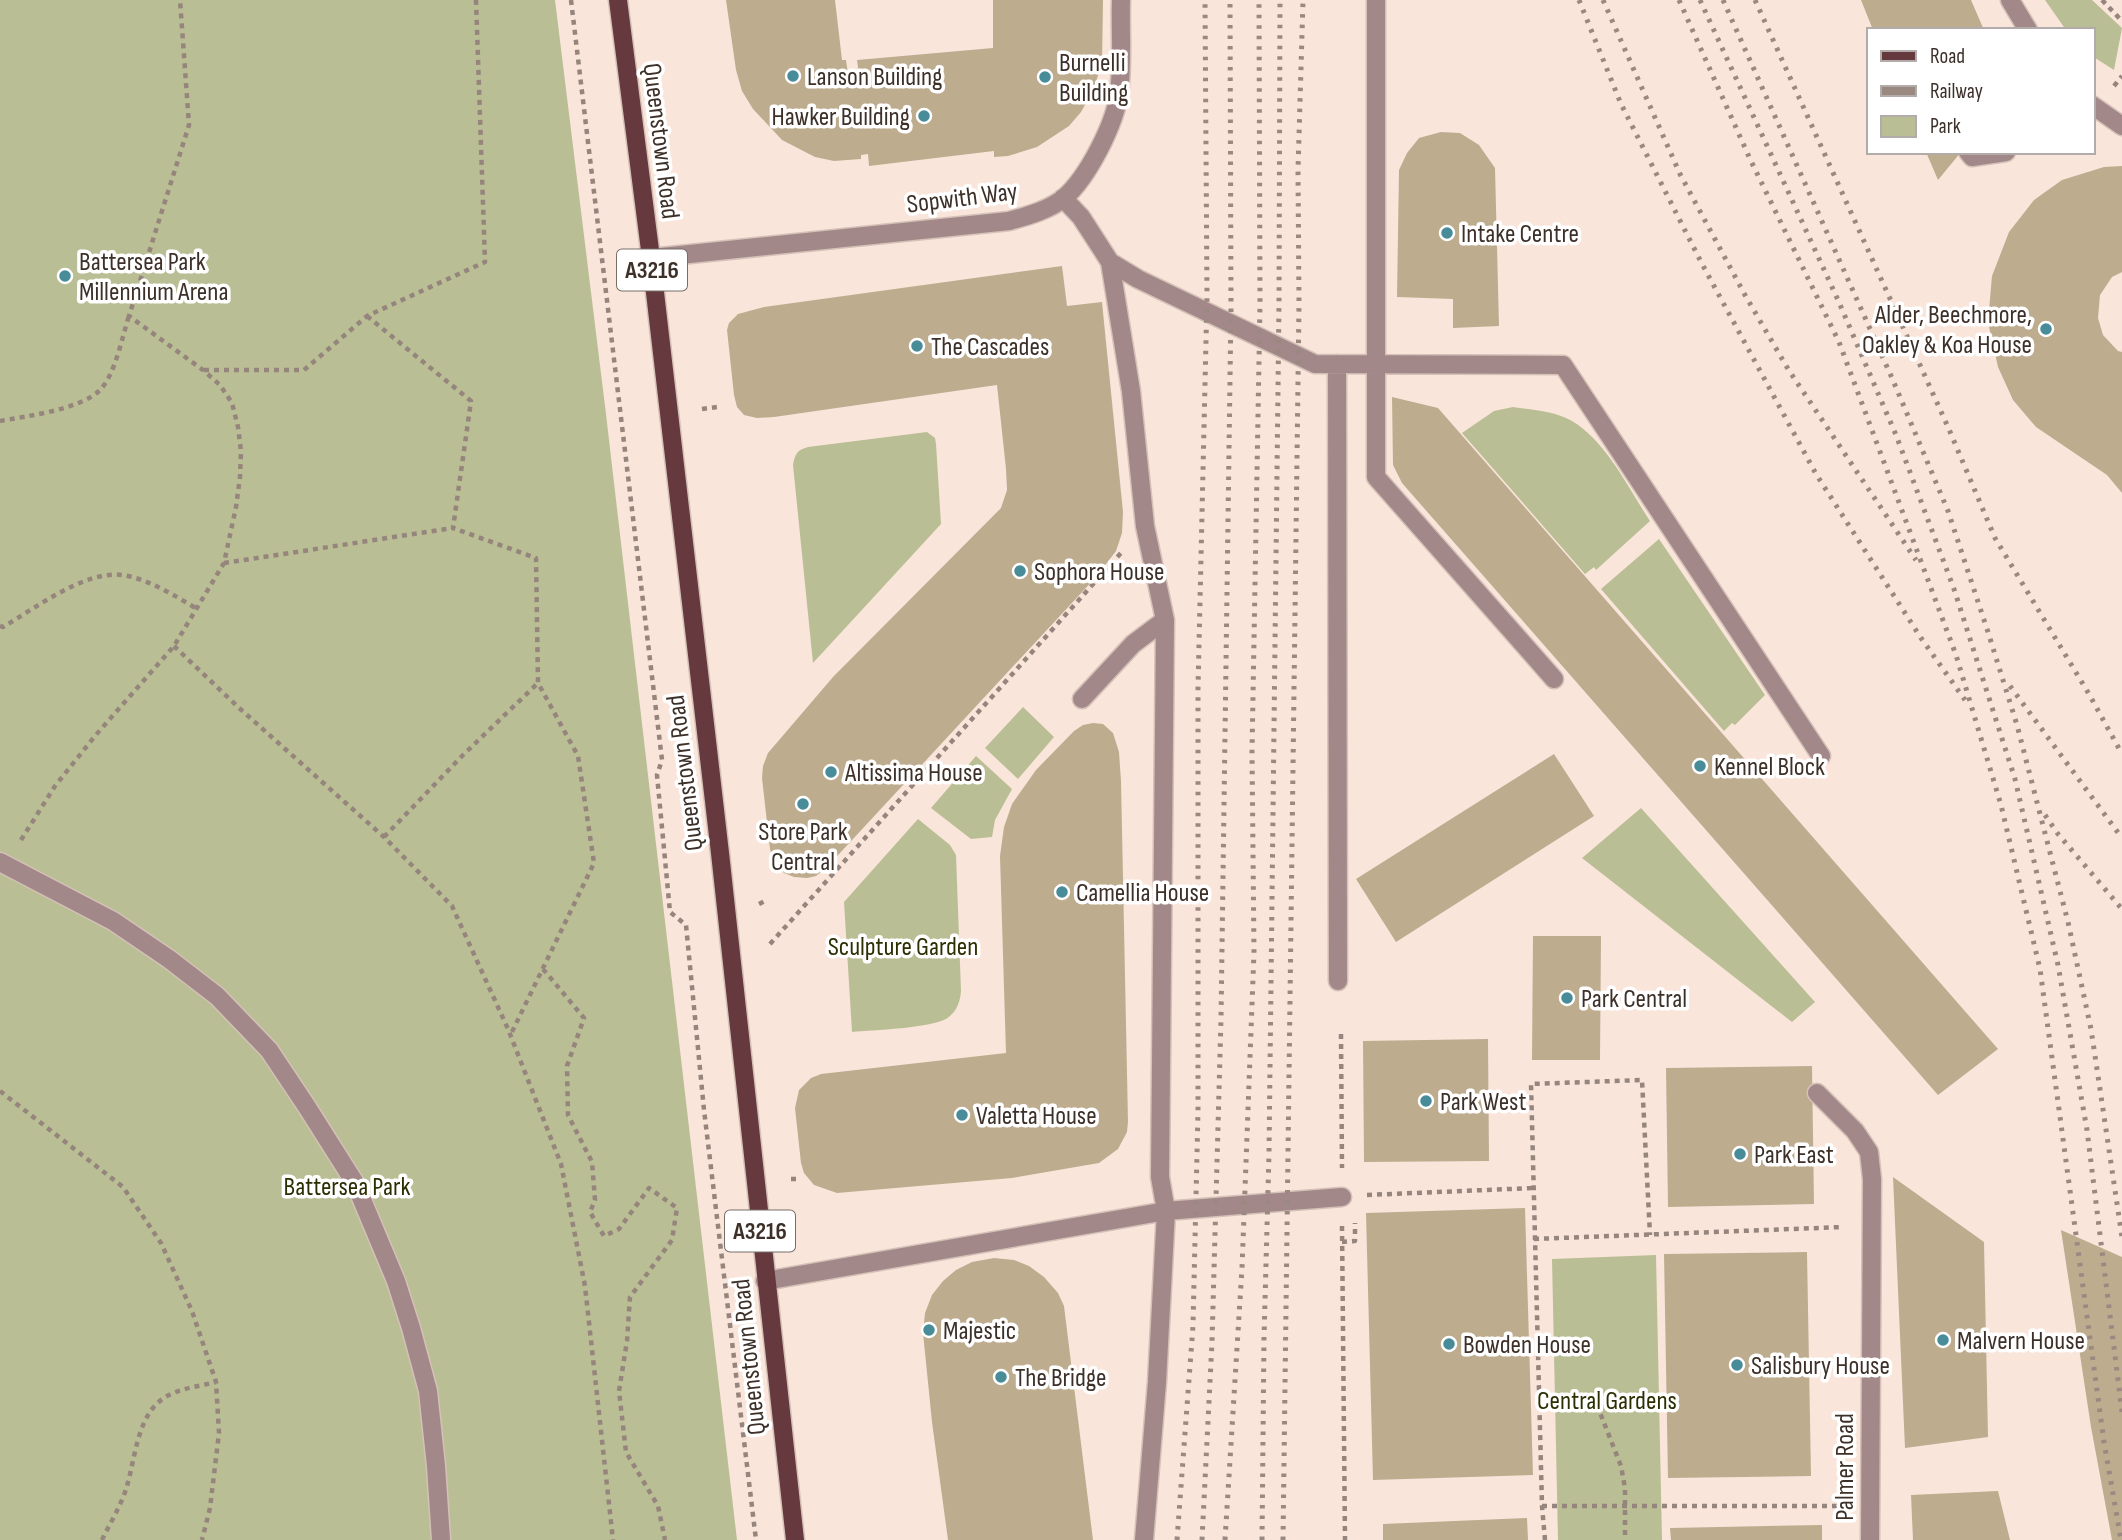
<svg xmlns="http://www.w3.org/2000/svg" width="2122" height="1540" viewBox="0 0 2122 1540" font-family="'Sofia Sans Condensed',sans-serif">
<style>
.green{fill:#babe94}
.building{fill:#beac8f}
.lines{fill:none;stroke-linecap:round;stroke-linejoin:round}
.minor-casing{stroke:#d4c1b7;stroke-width:21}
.major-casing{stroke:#d4c1b7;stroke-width:21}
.path{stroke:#95857c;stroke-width:4.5;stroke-dasharray:5 5;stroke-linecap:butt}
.minor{stroke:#a3888a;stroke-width:18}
.major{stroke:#65393d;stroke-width:18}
.rail{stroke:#9a8981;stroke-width:5;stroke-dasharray:3.5 7;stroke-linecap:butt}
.poi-dot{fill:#478c98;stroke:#fff;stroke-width:2.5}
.labels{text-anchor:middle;stroke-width:7;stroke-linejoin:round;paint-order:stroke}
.shield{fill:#fff;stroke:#776e69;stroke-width:2}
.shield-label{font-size:24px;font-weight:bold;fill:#3d3029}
.poi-label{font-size:26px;fill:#3d3029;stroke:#fff;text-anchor:start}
.street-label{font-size:26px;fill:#3d3029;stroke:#fff}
.park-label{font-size:26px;fill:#2d2f03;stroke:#fff}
</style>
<rect width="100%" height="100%" fill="#fae5db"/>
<path class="green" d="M0,0H555L606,414L737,1540H0Z
M2045,0H2092L2122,28L2114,70L2092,56V30H2066Z
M1513,407C1533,410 1555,411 1572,421C1606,441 1629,489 1650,521L1596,570L1594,567L1585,574L1462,433L1494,411Z
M927,432L935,438L936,444L941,524L813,663L793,465C795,454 797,450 808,447Z
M1659,539L1765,695L1735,725L1732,723L1724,731L1601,589Z
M1023,707L1054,737L1018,779L985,748Z
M976,756L1012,789L995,820L992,837L971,839L931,808Z
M1641,808L1815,1002L1792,1022L1582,858Z
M918,819L950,845L956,855L961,991C960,1002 957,1012 946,1019C930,1028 874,1030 852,1032L844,902Z
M1656,1255L1662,1540H1558L1552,1259Z"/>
<path class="building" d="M726,0H835L842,60H846L849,81H860L857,60L993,48V0H1103L1102,63L1093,91L1081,112L1069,126L1037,147L1008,156L994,157V151L869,166L868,154L861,155V159L834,161L815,157L782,140L753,109L742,91L736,70Z
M1861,0H1971L1984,30H1873Z
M1441,132L1460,133L1479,145L1495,168L1499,326L1453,328V299L1397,297L1399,170L1407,153L1419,138Z
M1926,152H1961L1938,180Z
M2122,166V272L2112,277L2100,295L2098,318L2103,335L2118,351L2122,352V493L2107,475L2036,427L2013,400L1998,367L1988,322L1992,276L2009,232L2034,200L2062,180L2104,167Z
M1062,266L1067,306L1102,302L1123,512L1122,533L1116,551L1096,577L827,867L816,876L807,878L794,877L784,873L773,859L770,849L762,778L763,766L768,753L833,677L1001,508L1007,490L1006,469L997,385L774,417L757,418L744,415L737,407L734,395L727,330L729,323L738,314L764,307Z
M1392,397L1438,408L1998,1049L1938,1095L1402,483L1393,465Z
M1093,723L1103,724L1113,733L1119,752L1121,781L1128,1122L1127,1132L1118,1149L1099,1163L1012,1178L837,1193L814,1185L804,1173L801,1163L795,1108L799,1090L811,1078L821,1074L1006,1053L1000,856L1004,827L1012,804L1036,770L1074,731L1083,725Z
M1554,754L1594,816L1396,942L1356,879Z
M1533,936H1601L1600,1060H1532Z
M1488,1039L1489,1161L1364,1162L1363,1041Z
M1812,1066L1814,1204L1668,1207L1666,1068Z
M1893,1177L1984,1242L1988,1437L1905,1448Z
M1525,1208L1533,1475L1373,1480L1366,1213Z
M2061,1230L2122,1257V1540H2112L2091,1427Z
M1807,1252L1811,1476L1668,1478L1664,1254Z
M994,1258L1014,1260L1029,1266L1044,1277L1058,1293L1064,1306L1093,1540H948L932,1422L923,1333L925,1313L932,1295L943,1281L956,1270L972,1262Z
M1998,1491L2010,1540H1913L1911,1495Z
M1527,1518L1528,1540H1383V1524Z
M1822,1525V1540H1671L1670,1528Z"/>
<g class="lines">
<g class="minor-casing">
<path id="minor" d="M1376,0V477L1554,679
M2010,0L2028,30
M2092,105L2122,126
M1968,152L1972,157L2006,152
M1063,198L1081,217L1110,262L1131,391L1145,526L1165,620L1160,1177L1166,1211L1157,1382L1144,1540
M651,258L1009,221C1027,216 1049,210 1064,198C1088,177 1115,124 1119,93C1123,63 1120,30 1121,0
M1110,262L1138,279L1315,364L1563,365L1821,756
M1337,364L1338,981
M1082,699L1133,644L1165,620
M0,862L113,921L169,959L217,996L269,1050L307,1107L355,1183L396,1281L411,1328L428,1391L436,1466L441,1540
M1817,1093L1855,1131L1869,1152L1872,1179L1870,1540
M765,1281L1166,1211L1342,1197"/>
</g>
<g class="major-casing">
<path id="major" d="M618,0L651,258L720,853L795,1540"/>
</g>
<path class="path" d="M571,0L662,760L657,775L670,912L686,925L704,1110L756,1540
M2102,0L2122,21
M2114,86L2122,76
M367,316L471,401L453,528L536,558L538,683L578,756L594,863L510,1036
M204,370H304L367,316L485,262L476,0
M702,409L717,407
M0,421C27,416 78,410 99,391C115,376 122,337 129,316
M224,563L453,528
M0,626L3,627C34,609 85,570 122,575C146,578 176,596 197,609
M174,646L238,707L384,837L452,906L508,1029L561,1164L585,1286L613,1540
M384,837L463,755L538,683
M21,840L55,786L95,736L174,646L224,563L236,507L240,477L241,451L238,427L232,403L220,385L203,370L129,316L189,125L180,0
M759,904L765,901
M770,944L1121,553
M543,969L584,1018L567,1066L568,1115L592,1162L595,1200L590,1212L604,1236L619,1229L649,1188L677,1208L672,1240L630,1297L627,1341L619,1391L626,1452L658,1506L665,1540
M1341,1034L1342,1168
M0,1091L123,1187L161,1243L192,1311L216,1382L219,1433L210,1508L202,1540
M791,1179H797
M1367,1195L1533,1188
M1342,1226L1345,1540
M1534,1239L1843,1227
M1342,1242L1355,1241V1223
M1597,1405L1621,1466L1625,1488V1540
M1539,1407L1652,1402
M1542,1506H1841
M102,1540C110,1523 122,1504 127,1486C136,1456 137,1411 169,1395C183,1388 200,1386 216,1382
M1545,1540L1542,1506L1531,1084L1642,1080L1650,1235"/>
<use href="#minor" class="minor"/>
<use href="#major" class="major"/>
<path class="rail" d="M1579,0L1621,104L1701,262L1816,474L1921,638L1965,700
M1603,0L1680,174L1745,295L1788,369L1916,560
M1679,0L1750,159L1839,342L1956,655L2001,805L2040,969L2104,1442L2121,1540
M1700,0L1838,300L1896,435L1954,589L2015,779L2058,965L2087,1130L2122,1412
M1723,0L1892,378L1948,511L1988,632L2017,725L2068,922L2091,1029L2122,1237
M1755,0L1948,427L1995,538L2089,694L2122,754
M2010,686L2122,838
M2045,815L2058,834L2122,909
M1177,1540L1193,1326L1198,1111V688L1207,297L1205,0
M1202,1540L1212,1342L1221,1019L1231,308L1230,0
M1225,1540L1242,1268L1254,952L1252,752L1260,304L1259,0
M1262,1540L1264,1338L1269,1153L1279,304L1280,0
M1283,1540L1299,304L1298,170L1303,0"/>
</g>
<g class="poi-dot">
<circle cx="793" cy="76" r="7"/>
<circle cx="1045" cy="77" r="7"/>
<circle cx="924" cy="116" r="7"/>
<circle cx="1447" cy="233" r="7"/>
<circle cx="65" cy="276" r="7"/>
<circle cx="2046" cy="329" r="7"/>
<circle cx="917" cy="346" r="7"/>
<circle cx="1020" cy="571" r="7"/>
<circle cx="1700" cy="766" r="7"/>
<circle cx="831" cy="772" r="7"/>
<circle cx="803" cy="804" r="7"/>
<circle cx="1062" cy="892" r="7"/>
<circle cx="1567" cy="998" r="7"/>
<circle cx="1426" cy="1101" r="7"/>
<circle cx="962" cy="1115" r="7"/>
<circle cx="1740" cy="1154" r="7"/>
<circle cx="929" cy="1330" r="7"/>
<circle cx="1943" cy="1340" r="7"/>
<circle cx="1449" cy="1344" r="7"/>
<circle cx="1737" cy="1365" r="7"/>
<circle cx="1001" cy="1377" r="7"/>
</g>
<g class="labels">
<g class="shield">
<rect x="617" y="249.5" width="70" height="41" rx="5"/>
<rect x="725" y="1210.5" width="70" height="41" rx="5"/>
</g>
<g class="shield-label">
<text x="652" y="278">A3216</text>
<text x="760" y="1239">A3216</text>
</g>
<g class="poi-label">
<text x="1059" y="71">Burnelli<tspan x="1059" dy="30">Building</tspan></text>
<text x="807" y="85">Lanson Building</text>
<text x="910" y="125" text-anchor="end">Hawker Building</text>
<text x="1461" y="242">Intake Centre</text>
<text x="79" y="270">Battersea Park<tspan x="79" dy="30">Millennium Arena</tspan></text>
<text x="2032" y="323" text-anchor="end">Alder, Beechmore,<tspan x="2032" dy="30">Oakley &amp; Koa House</tspan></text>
<text x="931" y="355">The Cascades</text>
<text x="1034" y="580">Sophora House</text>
<text x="1714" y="775">Kennel Block</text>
<text x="845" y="781">Altissima House</text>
<text x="803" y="840" text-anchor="middle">Store Park<tspan x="803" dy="30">Central</tspan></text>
<text x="1076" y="901">Camellia House</text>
<text x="1581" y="1007">Park Central</text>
<text x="1440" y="1110">Park West</text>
<text x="976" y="1124">Valetta House</text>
<text x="1754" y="1163">Park East</text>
<text x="943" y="1339">Majestic</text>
<text x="1957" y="1349">Malvern House</text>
<text x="1463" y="1353">Bowden House</text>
<text x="1751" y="1374">Salisbury House</text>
<text x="1015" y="1386">The Bridge</text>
</g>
<g class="street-label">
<text transform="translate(662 141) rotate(83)" y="9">Queenstown Road</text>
<text transform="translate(962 197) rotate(-7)" y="9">Sopwith Way</text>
<text transform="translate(684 773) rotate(-97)" y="9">Queenstown Road</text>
<text transform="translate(748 1357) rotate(-96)" y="9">Queenstown Road</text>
<text transform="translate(1844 1467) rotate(-90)" y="9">Palmer Road</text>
</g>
<g class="park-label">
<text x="903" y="955">Sculpture Garden</text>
<text x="347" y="1195">Battersea Park</text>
<text x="1607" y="1409">Central Gardens</text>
</g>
</g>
<rect x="1867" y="28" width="228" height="126" fill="#ffffff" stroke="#b1aca9" stroke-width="2"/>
<rect x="1881" y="51" width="35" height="10" fill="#65393d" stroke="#b1aca9" stroke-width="2"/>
<text x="1930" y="63" font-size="21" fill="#3d3029">Road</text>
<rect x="1881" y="86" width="35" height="10" fill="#9a8981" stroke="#b1aca9" stroke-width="2"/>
<text x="1930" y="98" font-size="21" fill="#3d3029">Railway</text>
<rect x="1881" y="116" width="35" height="21" fill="#babe94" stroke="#b1aca9" stroke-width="2"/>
<text x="1930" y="133" font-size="21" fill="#3d3029">Park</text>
</svg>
